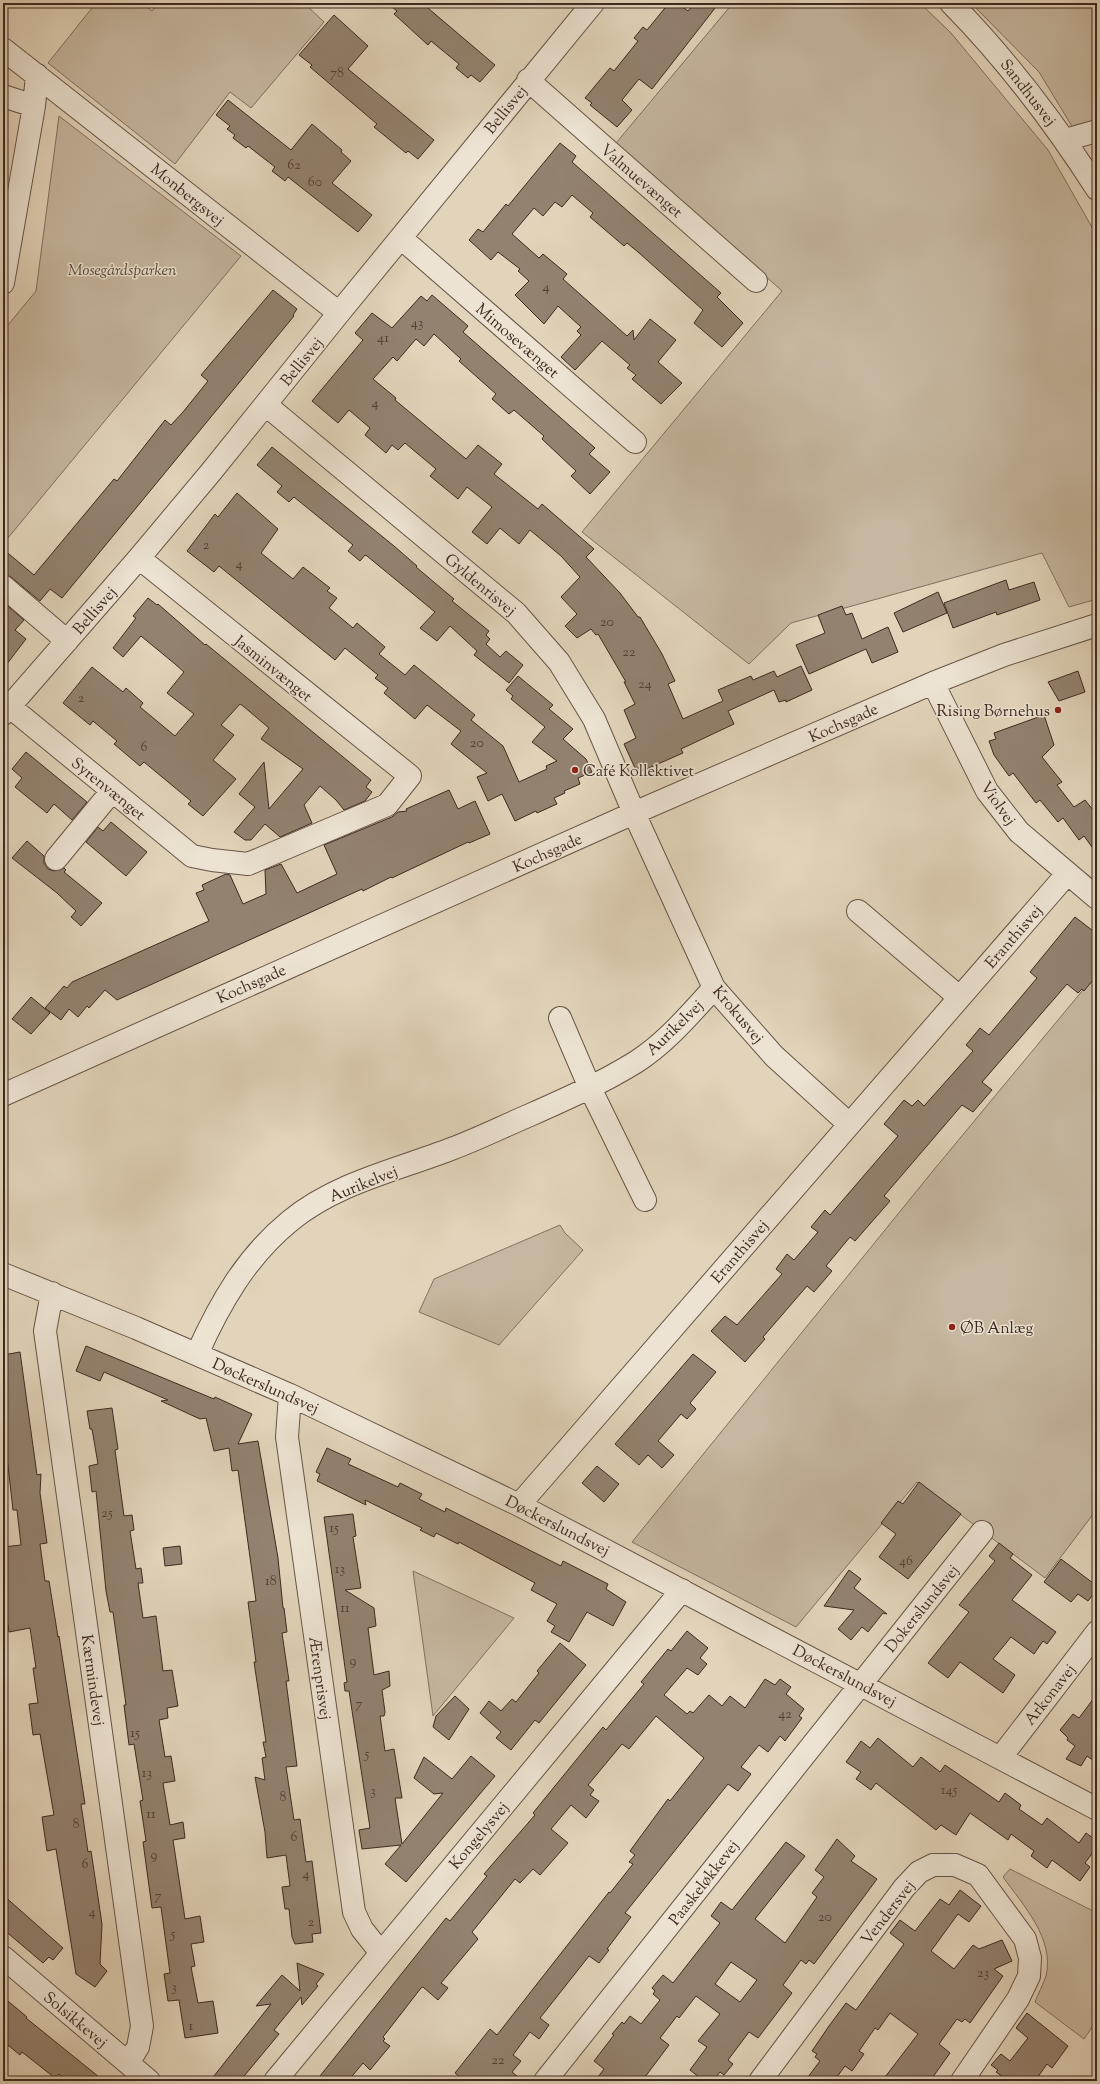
<svg xmlns="http://www.w3.org/2000/svg" width="1100" height="2084" viewBox="0 0 1100 2084" font-family="'Sorts Mill Goudy',serif">
<style>
.green{fill:#c6b7a0;stroke:#827060}
.building{fill:#938270;stroke:#3e2920;fill-rule:evenodd}
.lines{fill:none;stroke-linecap:round;stroke-linejoin:round}
.minor-casing{stroke:#675446;stroke-width:24}
.minor{stroke:#ece3d2;stroke-width:22}
.poi-dot{fill:#8f2418;stroke:#ece3d2;stroke-width:1.5}
.labels{text-anchor:middle;stroke-width:3;stroke-linejoin:round;paint-order:stroke}
.number-label{font-size:14px;fill:#533f34}
.street-label{font-size:16px;fill:#3e2920;stroke:#ece3d2}
.park-label{font-size:16px;font-style:italic;fill:#59453a;stroke:#ece3d2}
.poi-label{font-size:16px;fill:#3e2920;stroke:#ece3d2;text-anchor:start}
</style>
<rect width="100%" height="100%" fill="#e2d4ba"/>
<filter id="stains"><feTurbulence type="fractalNoise" baseFrequency=".005" numOctaves="4"/><feColorMatrix values="0 0 0 0 .2 0 0 0 0 .09 0 0 0 0 .02 0 0 0 .5 -.17"/></filter>
<radialGradient id="worn" r=".72"><stop offset=".6" stop-color="#630" stop-opacity="0"/><stop offset="1" stop-color="#630" stop-opacity=".3"/></radialGradient>
<path class="green" d="M96,3H142L152,11L159,3H304L324,22L251,108L230,92L175,164L48,63Z
M733,3H920L951,33L1048,150L1097,236V599L1069,607L1042,553L791,623L749,664L582,532L782,291L616,143Z
M971,3H1097V122L1073,128L1039,72Z
M59,116L241,256L3,544V331L36,291Z
M1097,973V1509L1045,1578L917,1482L796,1627L632,1542L932,1172Z
M560,1225L565,1233L583,1250L499,1345L419,1312L434,1279Z
M413,1571L514,1618L433,1716Z
M1010,1869L1097,1913V2020L1084,2039L1035,2002C1038,1994 1043,1985 1046,1976C1055,1939 1023,1905 1003,1877Z"/>
<path class="building" d="M387,3H422L495,65L480,82L471,75L468,78L456,68L459,64L431,41L428,45L394,14L397,11Z
M669,3H677L688,11L695,3H719L652,89L639,79L622,100L632,110L617,127L590,105L592,103L585,98L610,68L614,71L638,41L634,38L643,27L647,30Z
M334,15L368,46L348,69L434,140L418,159L408,151L406,153L374,127L377,124L310,67L312,65L299,55Z
M228,100L291,150L312,124L342,150L341,152L351,161L332,183L372,215L358,232L288,177L285,181L272,171L275,167L248,146L246,148L233,138L235,135L227,129L230,126L216,115Z
M560,143L576,156L572,162L721,293L717,297L743,323L722,347L694,323L703,310L638,252L627,243L624,246L590,217L593,213L572,195L562,207L555,202L543,216L534,208L512,234L539,258L543,254L567,274L563,279L627,336L633,330L634,340L650,319L676,340L658,362L682,383L661,404L632,379L636,375L627,368L630,365L602,341L575,370L561,357L581,335L577,331L581,327L558,306L544,324L515,295L529,281L518,271L520,269L498,252L491,260L469,240L478,229L483,232L506,204L508,206Z
M273,290L297,309L293,315L294,316L62,598L50,589L40,601L11,577L3,574V549L34,575L114,479L117,481L165,420L171,425L183,412L208,381L201,375Z
M432,295L468,326L463,332L595,448L589,454L610,472L590,494L571,476L576,471L542,439L544,436L514,410L509,414L492,399L496,394L459,361L461,359L434,334L424,346L416,339L397,361L393,357L373,379L396,398L395,400L466,459L478,445L502,464L494,474L538,509L542,504L594,549L586,557L620,593L638,617H640L662,654L675,681L668,684L683,719L723,701L718,690L751,676L753,680L774,671L777,677L801,666L812,690L786,702V700L779,702L774,690L728,711L734,724L681,749L683,753L642,771L635,768L624,744L636,738L624,710L635,704L624,682H626L598,634L596,635L591,629L577,638L565,626L577,614L561,597L580,577L561,556L530,530L519,544L500,528L487,544L472,532L492,507L467,487L458,499L430,476L436,469L405,443L398,450L392,445L386,453L365,435L370,428L349,410L338,423L312,401L363,340L355,333L372,313L392,328L421,296L427,301Z
M272,447L394,546L417,566L416,567L454,599L452,601L489,631L486,635L490,639L486,644L500,657L506,651L523,665L509,683L474,655L477,651L450,626L437,641L420,628L435,612L367,556L365,555L360,561L348,551L353,545L294,497L289,502L277,492L282,486L257,465Z
M237,493L278,529L261,553L293,579L303,567L330,588L327,591L337,598L329,608L353,628L357,623L385,647L379,654L405,675L414,665L475,715L471,720L503,746L519,782L547,769L546,766L557,761L532,742L545,727L511,699L513,696L506,690L518,676L553,705L549,709L573,729L563,739L586,759L592,772L578,778L580,784L564,791L565,793L554,798L557,804L537,813L536,811L515,821L502,794L488,801L477,777L487,773L451,744L461,731L427,705L415,719L384,693L388,688L375,678L378,675L345,648L335,660L219,566L214,572L187,551L215,514L218,517Z
M1006,580L1009,590L1034,582L1040,600L997,615L996,612L953,628L944,603Z
M938,592L947,613L903,632L894,613Z
M148,598L157,605L158,604L205,645L206,644L371,780L366,787L372,792L365,801L344,810L336,800L320,786L304,805L312,823L280,837L265,824L251,840H245L234,832L255,807L239,794L264,762L269,809L303,769L261,739L269,728L243,706L240,704L221,725L234,735L213,760L236,779L203,816L188,804L191,801L144,762L140,766L114,744L117,741L93,721L90,725L63,703L92,667L123,692L126,688L143,703L140,707L175,736L194,714L167,693L184,672L175,664L141,636L123,657L113,648L136,618L133,616Z
M3,602L24,620L15,630L26,639L3,669Z
M842,606L846,615L852,613L862,639L888,627L898,652L872,663L866,649L809,674L796,645L825,633L818,615Z
M1078,671L1085,692L1059,701L1048,682Z
M1044,715L1054,745L1042,757L1062,782L1057,785L1074,807L1085,800L1097,815V854L1084,836L1079,840L1063,818L1058,822L1040,800L1036,803L1013,773L1009,776L994,755L989,741L996,739L994,733Z
M26,752L87,802L72,820L54,804L47,813L15,787L22,778L12,769Z
M449,790L458,809L475,801L490,834L469,843L468,842L392,878L391,877L363,891L362,889L117,1000L105,990L89,1008L87,1006L78,1017L69,1009L61,1020L45,1008L64,986L67,988L72,982L209,921L196,893L204,890L202,885L226,874L230,875L243,904L266,894L265,870L281,864L297,893L337,874L324,845L392,817L398,812L407,811L406,809Z
M111,822L147,852L126,876L86,842L98,827L103,831Z
M27,841L44,856V863L48,869L54,871L64,868L66,870L64,872L102,903L81,926L71,917L76,911L57,893L12,858Z
M1075,917L1097,934V975L1084,991L1082,989L1078,993L1067,984L982,1082L992,1090L973,1112L962,1105L884,1196L890,1201L855,1241L850,1237L826,1266L832,1271L814,1292L807,1286L763,1337L765,1339L745,1362L711,1331L725,1316L737,1325L782,1274L776,1269L787,1254L794,1260L818,1232L811,1227L825,1210L830,1215L898,1136L884,1124L904,1100L912,1106L918,1100L924,1106L973,1051L966,1045L980,1028L989,1035L1037,978L1030,972Z
M31,997L50,1013L31,1034L12,1019Z
M86,1346L214,1399L215,1397L252,1414L238,1444L258,1441L278,1558L283,1608H284L287,1632L282,1633L289,1681H286L297,1766L286,1767L294,1820L300,1819L306,1862L312,1861L321,1933L312,1934L313,1942L295,1944L292,1937L289,1909H285L282,1887L290,1886L286,1855L267,1858L265,1832L255,1777L265,1780L262,1758L266,1757L263,1742H266L254,1662H256L248,1602L256,1601L238,1470L232,1471L229,1448L214,1451L206,1418L200,1419L161,1401L168,1400L104,1372L100,1381L76,1371Z
M20,1352L37,1475L41,1474L40,1493L47,1543L40,1544L45,1581H49L58,1637L59,1636L85,1804H81L88,1852L91,1851L102,1924L100,1964L107,1971L95,1987L76,1974L56,1849L47,1851L42,1817L54,1815L40,1734L33,1735L29,1704L38,1703L33,1668H36L30,1628L9,1632L5,1605H3V1547L21,1545L17,1510H13L5,1439L3,1440V1355Z
M693,1354L716,1372L690,1403L696,1409L687,1419L681,1414L658,1441L674,1455L662,1468L648,1455L639,1465L615,1444Z
M112,1408L118,1449L115,1450L124,1516L132,1515L134,1530L130,1531L136,1569L141,1568L143,1583H138L143,1618L156,1616L163,1671L172,1670L178,1706L167,1708L168,1718L159,1720L165,1757L171,1756L175,1781L163,1783L170,1825L183,1822L185,1838L173,1840L185,1919L200,1916L204,1942L191,1944L195,1966L191,1967L198,2003L213,2001L218,2033L185,2038L179,2000L168,2001L164,1974L170,1973L161,1907L152,1908L143,1842L146,1841L140,1801L143,1800L134,1744L129,1745L124,1705H126L113,1612H110L106,1591L96,1491L92,1492L89,1466L98,1464L92,1429H90L87,1411Z
M327,1448L351,1459L348,1464L398,1487L400,1483L422,1494L419,1499L445,1512L446,1508L561,1566L563,1561L608,1584L606,1589L626,1602L613,1626L587,1612L569,1642L551,1632L555,1626L547,1621L557,1604L531,1590L535,1583L459,1542L458,1544L436,1533L434,1537L420,1530L422,1528L365,1500L366,1505L317,1481L320,1474L316,1472Z
M597,1466L619,1484L604,1502L582,1483Z
M919,1482L961,1514L908,1579L879,1557L896,1534L881,1523L898,1501L903,1504Z
M353,1514L356,1536L353,1537L361,1588L345,1590L374,1608L376,1626L368,1628L374,1675L389,1671L390,1686L382,1690L385,1712L384,1716H380L385,1751L394,1749L402,1798H395L402,1844L443,1793L434,1794L414,1778L424,1757L452,1779L471,1756L495,1776L406,1882L385,1864L401,1845L362,1849L359,1830L370,1828L349,1691H345L344,1683L347,1682L324,1517Z
M999,1543L1013,1554L1010,1558L1032,1575L1012,1600L1056,1632L1047,1644L1043,1641L1034,1654L1011,1637L993,1659L1015,1675L1003,1693L960,1662L948,1678L928,1663L969,1612L959,1605L995,1561L989,1556Z
M180,1546L182,1564L165,1566L163,1548Z
M1061,1559L1097,1586V1589L1088,1601L1078,1594L1071,1602L1044,1582Z
M849,1570L861,1579L854,1588L887,1614L883,1613L868,1632L862,1627L851,1640L838,1629L854,1610L824,1606Z
M687,1631L708,1648L700,1658L707,1664L698,1675L687,1668L664,1695L687,1714L690,1711L693,1713L709,1695L722,1706L730,1696L745,1708L765,1679L775,1685L780,1679L791,1687L786,1694L804,1709L799,1716L802,1718L785,1741L780,1736L768,1752L759,1745L741,1767L751,1774L738,1791L728,1784L625,1913L631,1917L607,1949L609,1950L599,1963L589,1956L540,2018L549,2025L539,2039L530,2032L513,2055L521,2061L512,2072L523,2081H465L455,2073L490,2029L497,2035L609,1892L610,1893L633,1864L629,1862L635,1855L630,1851L668,1799L670,1801L704,1758L656,1716L629,1749L622,1744L588,1785L594,1790L590,1795L599,1801L586,1818L571,1805L551,1829L568,1843L540,1875L533,1869L520,1883L515,1879L472,1932L478,1939L441,1983L448,1988L438,2000L423,1987L421,1988L383,2037L385,2039L383,2041L390,2046L370,2070L363,2063L348,2081H316L446,1918L450,1921L487,1876L484,1874L535,1815L533,1813L603,1727L606,1730L644,1684L641,1682L668,1649L671,1651Z
M560,1643L586,1665L539,1723L535,1720L511,1750L496,1738L501,1732L480,1713L489,1701L501,1711L512,1699L516,1702L539,1673L537,1671Z
M1097,1694V1763L1087,1756L1081,1766L1066,1759L1075,1746L1067,1740L1068,1738L1060,1730L1073,1714L1079,1718Z
M455,1696L469,1709L449,1740L433,1727L436,1716Z
M878,1738L913,1767L921,1757L940,1772L945,1765L999,1802L1005,1793L1021,1805L1019,1809L1042,1825L1047,1818L1079,1843L1086,1833L1097,1841V1847L1085,1863L1090,1867L1080,1881L1052,1860L1047,1868L1031,1856L1034,1851L1011,1834L1008,1840L970,1813L956,1835L941,1825L936,1830L876,1783L871,1790L856,1779L861,1772L846,1762L861,1741L870,1748Z
M837,1839L855,1856L851,1861L877,1879L814,1964L809,1960L806,1964L801,1960L783,1985L792,1993L758,2038L749,2032L728,2060L733,2064L724,2075L720,2072L713,2081H704L690,2070L707,2047L698,2041L720,2014L696,1996L679,2018L677,2016L660,2038L669,2045L642,2081H595L604,2069L594,2061L614,2035L612,2034L622,2022L624,2024L630,2016L641,2024L660,2000L653,1994L655,1991L652,1988L663,1975L673,1983L720,1923L711,1916L721,1902L732,1910L786,1842L805,1856L755,1919L785,1943L817,1897L812,1893L824,1877L815,1870ZM731,1962L757,1980L740,2002L715,1984Z
M960,1890L981,1906L969,1922L958,1914L931,1951L954,1969L973,1945L979,1949L1002,1940L1012,1961L994,1969L1003,1976L970,2023L965,2019L962,2022L957,2019L939,2044L950,2053L930,2081H882L918,2034L890,2013L878,2030L875,2028L859,2051L864,2054L852,2071L845,2066L834,2081H805L820,2061L815,2057L817,2054L812,2051L829,2026L846,2003L856,2010L904,1944L890,1933L900,1920L915,1931L940,1899L949,1905Z
M3,1895L63,1948L53,1960L49,1957L43,1963L3,1929Z
M297,1963L324,1974L316,1984L318,1986L302,2005L301,1997L274,2030L279,2034L240,2081H210L271,2004L256,2006L282,1975L300,1991Z
M3,1997L27,2017L26,2018L104,2081H68L59,2074L55,2078L22,2052L20,2055L3,2041Z
M1027,2013L1068,2046L1052,2068L1047,2064L1035,2081H1009L996,2072L998,2070L991,2065L1001,2054L1010,2061L1028,2038L1016,2028Z"/>
<g class="lines">
<g class="minor-casing">
<path id="minor" d="M951,3C1007,60 1054,122 1097,189
M3,49L339,313
M528,80L756,281
M3,96L34,106
M1065,140L1097,131
M401,238L635,442
M3,283L34,106L37,75
M266,405L516,613L559,662L594,719L634,813L714,988L774,1056L849,1124
M3,586L67,641
M933,683L987,791L1019,832L1097,898
M9,706L192,856L212,860L248,864L387,805L410,776L139,558
M3,714L139,558L211,472L339,313L593,3
M56,859L112,791
M858,911L959,997
M560,1018L590,1088L645,1200
M3,1095L634,813L933,683L1004,655L1097,625
M3,1274L136,1328L290,1395L519,1505L1097,1809
M52,1293L45,1331L142,2026L138,2047L128,2063
M197,1354C220,1303 246,1257 290,1221C336,1183 397,1170 451,1149C478,1139 504,1126 530,1115C566,1099 602,1083 636,1062C666,1043 690,1014 714,988
M290,1395L287,1437L354,1912L362,1929L381,1953
M519,1505L1067,874
M1001,1757L1097,1632
M3,1957L149,2081
M275,2081L682,1590
M545,2081L982,1532
M760,2081L904,1888L919,1872L933,1865H955L978,1875L1025,1939L1030,1958L1029,1976L1018,1999L962,2081"/>
</g>
<use href="#minor" class="minor"/>
</g>
<g class="poi-dot">
<circle cx="1058" cy="710" r="4"/>
<circle cx="575" cy="770" r="4"/>
<circle cx="952" cy="1327" r="4"/>
</g>
<g class="labels">
<g class="number-label">
<text x="337" y="77">78</text>
<text x="294" y="169">62</text>
<text x="315" y="186">60</text>
<text x="546" y="291">4</text>
<text x="417" y="327">43</text>
<text x="383" y="342">41</text>
<text x="375" y="407">4</text>
<text x="206" y="549">2</text>
<text x="239" y="568">4</text>
<text x="607" y="626">20</text>
<text x="629" y="656">22</text>
<text x="645" y="688">24</text>
<text x="81" y="702">2</text>
<text x="477" y="747">20</text>
<text x="144" y="751">6</text>
<text x="107" y="1517">25</text>
<text x="334" y="1532">15</text>
<text x="906" y="1565">46</text>
<text x="340" y="1573">13</text>
<text x="271" y="1585">18</text>
<text x="345" y="1612">11</text>
<text x="353" y="1665">9</text>
<text x="359" y="1708">7</text>
<text x="785" y="1718">42</text>
<text x="135" y="1737">15</text>
<text x="367" y="1758">5</text>
<text x="147" y="1777">13</text>
<text x="949" y="1794">145</text>
<text x="373" y="1795">3</text>
<text x="283" y="1801">8</text>
<text x="151" y="1818">11</text>
<text x="76" y="1828">8</text>
<text x="294" y="1841">6</text>
<text x="154" y="1859">9</text>
<text x="85" y="1868">6</text>
<text x="306" y="1878">4</text>
<text x="158" y="1900">7</text>
<text x="92" y="1916">4</text>
<text x="825" y="1921">20</text>
<text x="311" y="1926">2</text>
<text x="173" y="1938">5</text>
<text x="983" y="1977">23</text>
<text x="174" y="1991">3</text>
<text x="191" y="2030">1</text>
<text x="498" y="2064">22</text>
</g>
<g class="street-label">
<text transform="translate(1029 92) rotate(52)" y="6">Sandhusvej</text>
<text transform="translate(505 109) rotate(-51)" y="6">Bellisvej</text>
<text transform="translate(642 180) rotate(41)" y="6">Valmuevænget</text>
<text transform="translate(188 194) rotate(39)" y="6">Monbergsvej</text>
<text transform="translate(518 340) rotate(41)" y="6">Mimosevænget</text>
<text transform="translate(301 361) rotate(-51)" y="6">Bellisvej</text>
<text transform="translate(481 584) rotate(40)" y="6">Gyldenrisvej</text>
<text transform="translate(94 610) rotate(-49)" y="6">Bellisvej</text>
<text transform="translate(274 668) rotate(39)" y="6">Jasminvænget</text>
<text transform="translate(843 722) rotate(-24)" y="6">Kochsgade</text>
<text transform="translate(109 788) rotate(39)" y="6">Syrenvænget</text>
<text transform="translate(999 803) rotate(55)" y="6">Violvej</text>
<text transform="translate(547 852) rotate(-24)" y="6">Kochsgade</text>
<text transform="translate(1013 936) rotate(-49)" y="6">Eranthisvej</text>
<text transform="translate(251 983) rotate(-24)" y="6">Kochsgade</text>
<text transform="translate(739 1014) rotate(50)" y="6">Krokusvej</text>
<text transform="translate(674 1027) rotate(-44)" y="6">Aurikelvej</text>
<text transform="translate(363 1183) rotate(-22)" y="6">Aurikelvej</text>
<text transform="translate(739 1251) rotate(-49)" y="6">Eranthisvej</text>
<text transform="translate(266 1385) rotate(24)" y="6">Døckerslundsvej</text>
<text transform="translate(558 1525) rotate(27)" y="6">Døckerslundsvej</text>
<text transform="translate(921 1608) rotate(-51)" y="6">Dokerslundsvej</text>
<text transform="translate(845 1675) rotate(28)" y="6">Døckerslundsvej</text>
<text transform="translate(321 1678) rotate(82)" y="6">Ærenprisvej</text>
<text transform="translate(94 1680) rotate(82)" y="6">Kærmindevej</text>
<text transform="translate(1049 1694) rotate(-52)" y="6">Arkonavej</text>
<text transform="translate(478 1835) rotate(-50)" y="6">Kongelysvej</text>
<text transform="translate(703 1882) rotate(-52)" y="6">Paaskeløkkevej</text>
<text transform="translate(887 1912) rotate(-52)" y="6">Vendersvej</text>
<text transform="translate(76 2019) rotate(40)" y="6">Solsikkevej</text>
</g>
<g class="park-label">
<text x="122" y="275">Mosegårdsparken</text>
</g>
<g class="poi-label">
<text x="1050" y="716" text-anchor="end">Rising Børnehus</text>
<text x="583" y="776">Café Kollektivet</text>
<text x="960" y="1333">ØB Anlæg</text>
</g>
</g>
<rect width="1100" height="2084" fill="none" stroke="#e2d4ba" stroke-width="16"/>
<rect x="4" y="4" width="1092" height="2076" fill="none" stroke="#3e2920" stroke-width="2"/>
<rect x="8" y="8" width="1084" height="2068" fill="none" stroke="#3e2920"/>
<rect width="100%" height="100%" filter="url(#stains)"/>
<rect width="100%" height="100%" fill="url(#worn)"/>
</svg>
